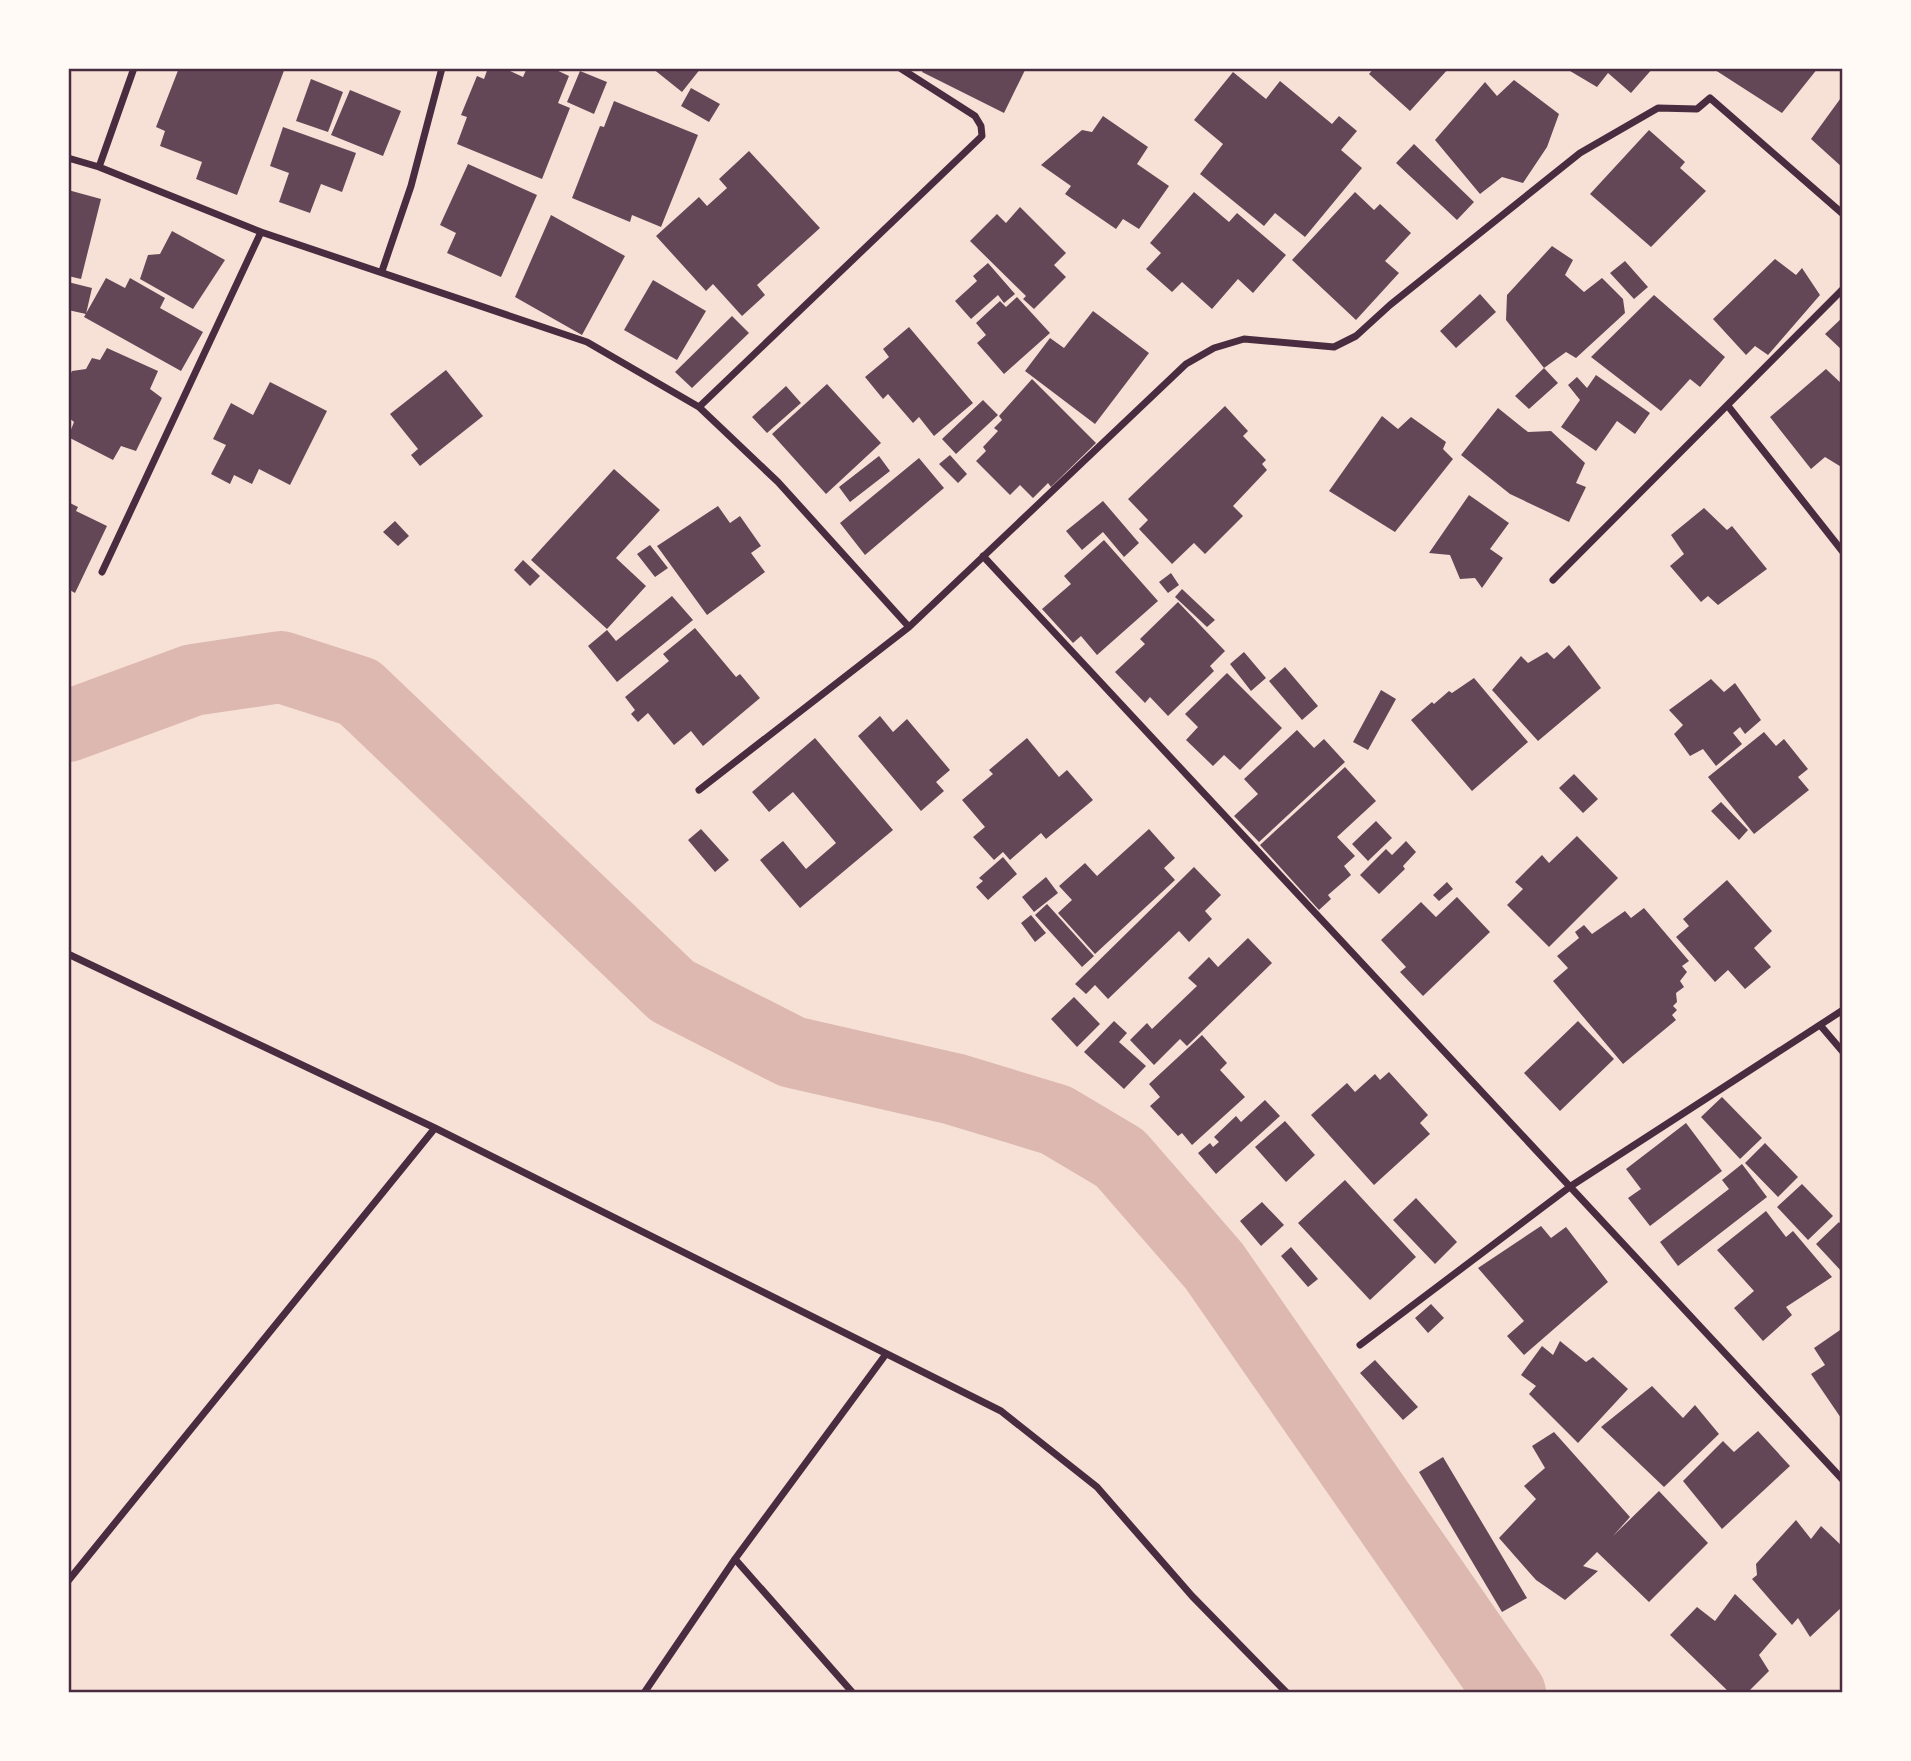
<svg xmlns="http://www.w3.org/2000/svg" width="1911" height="1761" viewBox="0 0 1911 1761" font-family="'Fira Sans',sans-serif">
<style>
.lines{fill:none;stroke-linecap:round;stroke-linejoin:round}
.river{stroke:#dcb8b0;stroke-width:72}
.building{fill:#644757}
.minor{stroke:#4a2c40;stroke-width:7}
.neatline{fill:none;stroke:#4a2c40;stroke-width:2.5}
</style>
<rect width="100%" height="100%" fill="#f7e1d7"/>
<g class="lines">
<path class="river" d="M68,726L193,680L281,667L359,692L672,991L792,1052L954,1089L1056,1120L1120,1158L1214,1266L1510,1693"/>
</g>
<path class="building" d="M179,68H285L237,195L196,179L202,162L160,146L165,131L156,127Z
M488,68H504L523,77L527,68H552L569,76L558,103L570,108L542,179L457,144L467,117L461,115L477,76L484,79Z
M652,68H701L682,92Z
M924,68H1026L1004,113L922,72Z
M1374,68H1449L1410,111L1369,74Z
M1565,68H1653L1631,93L1608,73L1597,87Z
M1712,68H1818L1782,113Z
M580,71L607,82L594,114L567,102Z
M1233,72L1266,99L1280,81L1332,124L1339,116L1357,131L1341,150L1362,168L1305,237L1275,213L1264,226L1200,174L1223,144L1194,120Z
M311,79L343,92L328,132L296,121Z
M1514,80L1559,114L1547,147L1523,183L1502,177L1480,194L1435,140L1485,82L1497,96Z
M691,88L720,104L709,122L681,106Z
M350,90L401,111L383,156L331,135Z
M1843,95V168L1811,139Z
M614,101L698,135L661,227L632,215L630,222L572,198L600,126L604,127Z
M1103,116L1148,147L1137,164L1169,186L1139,229L1123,219L1116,229L1065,194L1071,186L1041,165L1082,130L1092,132Z
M283,127L356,153L342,192L321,184L310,213L279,202L289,173L270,166Z
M1649,130L1685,162L1680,168L1706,191L1651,247L1590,194Z
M1414,144L1474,202L1457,220L1396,163Z
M749,151L820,228L757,285L765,295L742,316L713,284L706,291L656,236L699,197L707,206L727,188L719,179Z
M468,164L537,195L501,277L447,253L456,233L440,225Z
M68,190L101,199L81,279L68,276Z
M1194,192L1229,222L1237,213L1286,255L1253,293L1238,279L1212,309L1182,282L1172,292L1146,269L1161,253L1150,243Z
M1355,192L1374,210L1380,204L1411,233L1385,261L1399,273L1356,320L1292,260Z
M1020,207L1066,253L1054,265L1066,277L1034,309L1023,299L1026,296L970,241L997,214L1006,223Z
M551,215L625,256L582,335L515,297Z
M172,231L225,260L193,309L140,279L148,255L160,254Z
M1552,246L1573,260L1565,275L1584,292L1602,278L1623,299L1625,313L1576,358L1566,352L1544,368L1506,320L1507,295Z
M1775,259L1796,275L1802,268L1820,295L1768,355L1755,346L1746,355L1713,319Z
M1625,261L1648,287L1634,299L1610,273Z
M988,263L1015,294L1004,303L998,295L971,319L955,301L977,281L973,276Z
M106,278L125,288L130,278L165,298L160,308L203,332L181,371L84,317Z
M653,280L706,311L677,360L624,330Z
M68,282L92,288L86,314L68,310Z
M1480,294L1496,312L1456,348L1440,331Z
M1654,295L1725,357L1700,387L1690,379L1661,411L1591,357Z
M1017,297L1050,333L1004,374L977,343L986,335L976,323L1000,301L1006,307Z
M1093,311L1149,353L1095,424L1025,371L1050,338L1064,348Z
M732,316L749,333L692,388L675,372Z
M1843,317V351L1825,334Z
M909,327L973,403L934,436L919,417L913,423L888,394L883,399L865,377L889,357L883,349Z
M107,348L158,371L150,389L162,398L136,451L121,446L113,460L68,437L74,422L68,417V379L72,371L86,369L92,358L100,360Z
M1544,368L1558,383L1529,409L1515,396Z
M1826,369L1843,385V468L1825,457L1811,469L1770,417Z
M446,370L483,416L420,466L411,455L418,449L390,414Z
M1596,375L1650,413L1635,434L1617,421L1596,451L1561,427L1580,400L1568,385L1577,377L1587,388Z
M1032,379L1096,443L1051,487L1048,483L1033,498L1020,485L1010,495L976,461L986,451L983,447L998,431L994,428L1002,420L999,416Z
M270,382L327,411L290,485L259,469L252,484L234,475L230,484L211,474L226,445L213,439L231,403L253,415Z
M827,384L881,443L826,494L772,434Z
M786,386L801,403L767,433L752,417Z
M983,400L998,415L956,454L942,439Z
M1225,406L1248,431L1243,436L1266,460L1262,464L1267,470L1233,506L1243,516L1205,554L1194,543L1172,564L1139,529L1148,520L1128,499Z
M1498,408L1528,432L1551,431L1585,463L1576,483L1586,487L1569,522L1510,494L1461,455Z
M1382,416L1398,429L1411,417L1446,442L1443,449L1453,459L1395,532L1329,491Z
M950,455L967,474L958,483L939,464Z
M879,456L890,471L850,502L839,487Z
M919,458L944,488L865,555L840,523Z
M614,469L660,510L616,558L646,586L607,629L531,560Z
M1469,495L1509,523L1490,549L1503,558L1482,588L1475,578L1460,579L1450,555L1429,553Z
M1103,501L1139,543L1124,557L1103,532L1082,550L1066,531Z
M68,502L78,507L76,511L107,526L75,593L68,589Z
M718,506L730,523L740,516L761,546L751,553L765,572L707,615L657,546Z
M1704,508L1727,530L1732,526L1767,569L1718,605L1708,596L1701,602L1670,566L1684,554L1671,535Z
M395,521L409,536L398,546L383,532Z
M1104,540L1158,601L1097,655L1081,636L1073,643L1042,609L1071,584L1064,576Z
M650,545L668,568L655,577L637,554Z
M523,560L540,576L530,586L514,570Z
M1171,573L1179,585L1168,593L1159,582Z
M1182,589L1215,620L1207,627L1175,597Z
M672,596L693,620L617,682L588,646L607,630L616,641Z
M1178,602L1225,651L1210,666L1214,671L1168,716L1150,697L1145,703L1115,672L1145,644L1140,639Z
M695,628L736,677L740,674L760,698L703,746L691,731L674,745L648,713L638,722L631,714L635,710L625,697L669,661L663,654Z
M1569,645L1601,688L1538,741L1492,690L1521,656L1528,663L1547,652L1554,659Z
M1244,652L1266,678L1251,691L1230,664Z
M1285,667L1318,706L1302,720L1269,681Z
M1227,673L1282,728L1240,770L1224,755L1213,766L1186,740L1198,727L1185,714Z
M1474,678L1528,742L1472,791L1411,720L1432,702L1434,704L1449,691L1452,693Z
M1711,679L1724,692L1735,683L1761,720L1745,734L1740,727L1733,733L1742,744L1716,766L1703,749L1690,756L1674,734L1683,725L1669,710Z
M1381,690L1396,699L1368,750L1353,742Z
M880,716L893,732L907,719L950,770L936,782L944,791L921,811L858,736Z
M1297,730L1314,748L1324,739L1345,762L1259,842L1234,816L1258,794L1244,779Z
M1764,732L1776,746L1784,739L1808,769L1798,777L1809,790L1754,834L1708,777Z
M815,738L893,830L800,908L760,860L783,841L806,869L836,843L793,792L769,812L752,792Z
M1027,738L1059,777L1067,770L1093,800L1046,839L1041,833L1010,860L1003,852L994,860L973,837L985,827L962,800L993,774L989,770Z
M1345,767L1376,801L1337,837L1355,856L1344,866L1351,875L1328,895L1331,899L1319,910L1260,845Z
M1574,774L1598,799L1583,813L1559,788Z
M1721,802L1748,830L1739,840L1711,811Z
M1376,821L1392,838L1368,861L1352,844Z
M701,829L729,860L715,872L688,840Z
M1149,829L1175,858L1164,868L1175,880L1095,954L1058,913L1072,900L1059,886L1085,863L1097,876Z
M1577,836L1618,878L1549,947L1507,905L1523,889L1515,882L1542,855L1549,863Z
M1406,841L1416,852L1403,866L1405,869L1379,894L1360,875L1386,849L1392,855Z
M1003,857L1017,874L988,900L976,887L983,881L979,878Z
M1194,867L1221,895L1205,911L1212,919L1189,942L1179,931L1108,999L1095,985L1086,994L1075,984Z
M1046,877L1058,893L1034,912L1022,897Z
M1727,880L1772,931L1754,948L1771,967L1745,989L1728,970L1715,982L1676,937L1689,926L1683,919Z
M1447,882L1453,889L1439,901L1433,895Z
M1457,897L1490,932L1423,996L1400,972L1406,967L1381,940L1421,902L1436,917Z
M1047,904L1094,956L1082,967L1035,915Z
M1644,908L1689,961L1682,966L1687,972L1680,981L1684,987L1676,993L1677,1002L1673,1006L1677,1010L1672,1015L1676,1020L1623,1064L1553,981L1568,968L1557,956L1579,938L1575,932L1584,925L1592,934L1625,911L1631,918Z
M1031,915L1046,933L1035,942L1021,923Z
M1248,938L1272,963L1187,1046L1180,1039L1154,1065L1130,1040L1147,1023L1152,1029L1197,986L1188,978L1209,957L1218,967Z
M1074,997L1100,1024L1077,1047L1051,1019Z
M1114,1021L1127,1033L1119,1042L1146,1066L1124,1089L1084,1052Z
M1578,1021L1614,1059L1560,1111L1524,1073Z
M1202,1035L1227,1063L1220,1070L1245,1097L1192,1145L1182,1133L1178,1136L1150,1106L1160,1097L1149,1084Z
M1389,1072L1428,1115L1420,1123L1430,1134L1374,1185L1311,1115L1347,1083L1355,1092L1375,1074L1380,1080Z
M1722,1097L1762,1138L1740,1159L1701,1117Z
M1265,1100L1280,1116L1216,1174L1198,1153L1210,1143L1213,1147L1219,1142L1214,1137L1236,1116L1241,1122Z
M1285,1121L1315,1155L1286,1182L1255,1147Z
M1686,1123L1722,1171L1650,1226L1628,1198L1641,1189L1626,1169Z
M1765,1143L1798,1177L1778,1197L1745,1163Z
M1742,1164L1767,1197L1678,1266L1660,1242L1729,1189L1722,1180Z
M1345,1180L1416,1257L1370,1300L1298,1223Z
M1802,1184L1833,1216L1808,1240L1777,1207Z
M1416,1198L1457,1242L1435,1264L1393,1220Z
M1262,1202L1284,1225L1261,1246L1240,1221Z
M1766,1211L1786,1237L1793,1231L1832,1277L1786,1307L1792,1315L1763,1341L1734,1308L1754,1291L1717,1250Z
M1839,1222L1843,1227V1273L1816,1244Z
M1541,1226L1551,1238L1566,1227L1608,1282L1524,1355L1507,1336L1524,1321L1478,1268Z
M1291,1247L1318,1279L1308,1287L1281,1256Z
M1431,1304L1444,1318L1428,1333L1415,1318Z
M1843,1328V1421L1811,1374L1825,1365L1814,1348Z
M1560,1341L1586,1362L1593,1357L1628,1389L1578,1443L1529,1394L1536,1386L1521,1375L1542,1346L1553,1355Z
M1375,1360L1418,1407L1403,1420L1360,1373Z
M1652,1386L1683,1418L1695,1405L1719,1434L1664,1487L1601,1427Z
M1758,1431L1790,1466L1722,1529L1683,1481L1723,1441L1734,1452Z
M1554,1432L1630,1517L1613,1536L1659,1491L1708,1543L1649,1602L1597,1552L1583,1566L1598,1571L1565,1600L1536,1580L1499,1538L1536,1499L1524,1486L1545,1468L1532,1446Z
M1443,1457L1527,1598L1502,1612L1419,1472Z
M1796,1520L1811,1539L1821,1526L1843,1547V1606L1810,1637L1798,1618L1792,1625L1752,1579L1757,1575L1756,1564Z
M1735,1594L1777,1634L1759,1655L1769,1671L1747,1693H1730L1670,1635L1697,1607L1715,1621Z"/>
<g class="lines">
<path class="minor" d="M68,158L99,167L261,232L587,342L699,407L778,482L909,627
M99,167L134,68
M382,271L411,186L442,68
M1728,406L1843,552
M699,407L982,136L981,126L975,116L900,68
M983,556L1843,1480
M102,572L261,232
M1553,580L1843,289
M699,790L909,627L1186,364L1214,348L1244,339L1334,347L1356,336L1390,305L1580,153L1658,108L1697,109L1710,98L1843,214
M68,954L435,1128L1001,1411L1097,1487L1192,1596L1287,1693
M1820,1025L1843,1052
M1360,1345L1571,1186L1843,1010
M735,1559L853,1693
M68,1581L435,1128
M644,1693L735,1559L886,1354"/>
</g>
<rect width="1911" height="1761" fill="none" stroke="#fffaf5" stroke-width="140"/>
<rect x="70" y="70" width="1771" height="1621" class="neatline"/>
</svg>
